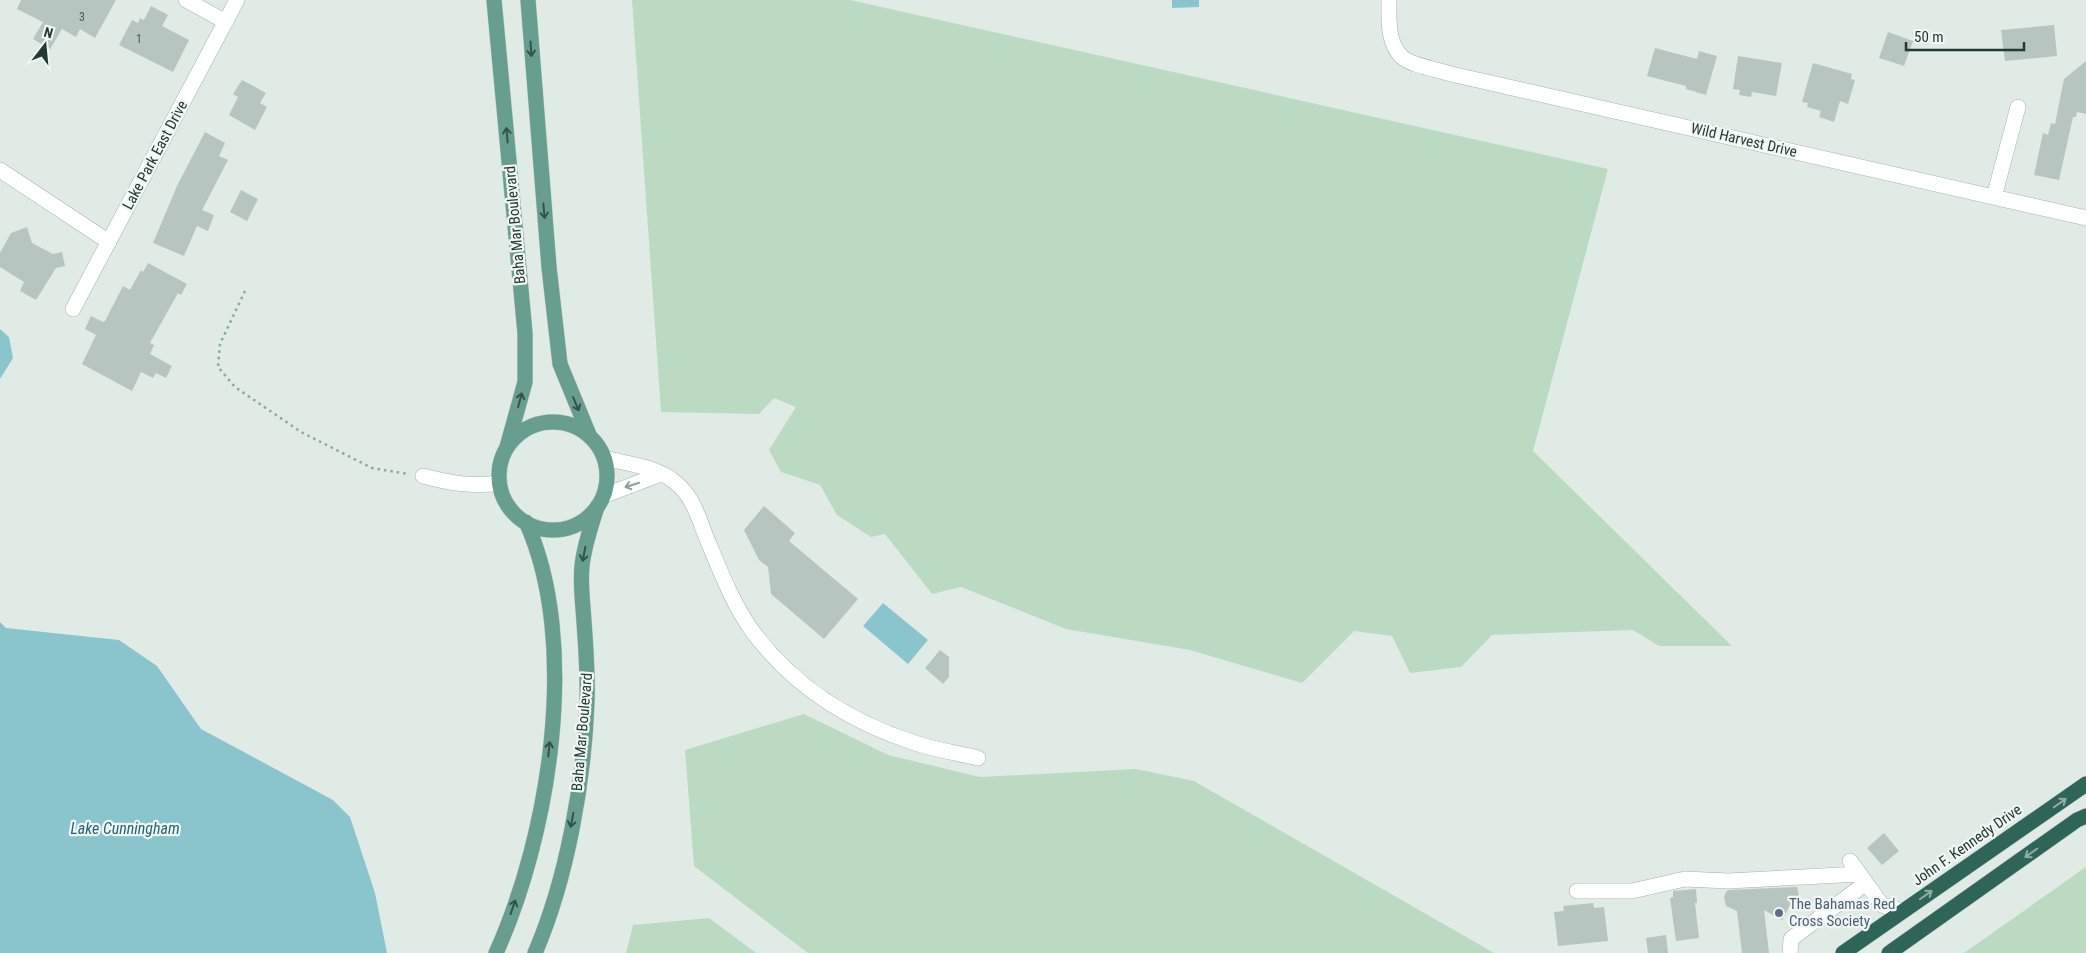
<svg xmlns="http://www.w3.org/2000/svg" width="2086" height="953" viewBox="0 0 2086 953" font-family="'Roboto Condensed',sans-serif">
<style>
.green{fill:#badbc2}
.water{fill:#8ac5ce}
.building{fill:#b6c5bf}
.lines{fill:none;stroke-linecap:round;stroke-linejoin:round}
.minor-casing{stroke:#a3b2ad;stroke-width:16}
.major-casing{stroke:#c1c8c6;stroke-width:16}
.highway-casing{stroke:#c1c8c6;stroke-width:16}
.path{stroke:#82ad9e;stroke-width:2.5;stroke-dasharray:2.5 4;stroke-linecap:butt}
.minor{stroke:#fff;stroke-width:15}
.major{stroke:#679e8f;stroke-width:15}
.highway{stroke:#2f6559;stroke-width:15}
.oneway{stroke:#33534a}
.oneway2{stroke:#909c99}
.oneway3{stroke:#90aea6}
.service-dot{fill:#5c6f8a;stroke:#f1f7f4;stroke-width:2}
.labels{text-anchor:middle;stroke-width:4.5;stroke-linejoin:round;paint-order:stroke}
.number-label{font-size:12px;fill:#475d56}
.street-label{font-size:15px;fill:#223a33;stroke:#f1f7f4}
.service-label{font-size:15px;fill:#4e5e75;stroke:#f1f7f4;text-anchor:start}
.water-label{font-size:16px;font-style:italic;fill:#1f6773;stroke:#f1f7f4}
</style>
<rect width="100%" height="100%" fill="#e0ebe6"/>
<path class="green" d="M632,0H850L1608,169L1533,451L1732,646H1659L1633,630L1492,635L1461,667L1410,673L1392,636L1354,631L1302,683L1190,650L1066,629L961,587L932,594L885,534L871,537L837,515L820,485L781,472L769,450L796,407L774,398L759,414L661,412Z
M804,714L888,755L980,777L1136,769L1194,781L1494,953H808L694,866L685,750Z
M2086,867V953H1964Z
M709,918L756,953H626L633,925Z"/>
<path class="water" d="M1172,0H1199V7L1172,8Z
M0,329L9,337L13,358L0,379Z
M883,603L928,640L908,664L863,626Z
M0,622L6,628L119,640L157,666L201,729L333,800L350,817L375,893L387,953H0Z"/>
<path class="building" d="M21,0H116L95,38L80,29L76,37L62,29L50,49L33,39L43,22L17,9Z
M151,6L168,15L162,26L189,40L173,72L119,45L132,20L138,23L140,18L144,20Z
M2054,25L2057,56L2005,61L2001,30Z
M1888,32L1913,41L1904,66L1879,58Z
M1655,48L1697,59L1699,51L1717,56L1706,95L1686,89V86L1647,76Z
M1738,56L1782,63L1776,96L1752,92L1751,97L1739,95L1740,90L1733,89Z
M2086,61V114L2077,112L2076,117H2073L2059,180L2034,175L2043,133L2048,135L2051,123L2055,124L2064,79Z
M1813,63L1852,74L1851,79L1855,80L1848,104L1840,101L1834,122L1819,117L1821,111L1807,107L1808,103L1802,102Z
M242,80L266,93L260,103L267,107L255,130L229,115L238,97L233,94Z
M205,132L225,143L219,156L228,160L202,210L214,215L208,231L197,226L184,256L153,243L177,186Z
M241,190L258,199L247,221L230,212Z
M27,227L32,243L53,254L62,252L65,266L56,268L36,300L20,291L24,282L0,267V253L11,233Z
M148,263L187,284L181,295L178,293L150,343L154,345L150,354L172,366L166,378L156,373L153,378L141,372L132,391L82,364L96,335L85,329L91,316L103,322L105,321L123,286L130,290L141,270L143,272Z
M764,506L795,533L789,541L858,599L824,639L771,594L768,567L759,560L744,530Z
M940,650L949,657V677L943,684L925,668Z
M1884,833L1899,851L1882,865L1867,848Z
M1797,887L1799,894L1797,898L1791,903L1782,920L1764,910L1769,953H1742L1737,911L1726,906L1724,897L1726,892L1728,890Z
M1696,889L1697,903H1695L1699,938L1676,941L1670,898L1673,897V891Z
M1593,903L1594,908L1604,907L1608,941L1558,946L1554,912L1564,911L1563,906Z
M1666,935L1668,953H1648L1646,938Z"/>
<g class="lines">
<g class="minor-casing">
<path id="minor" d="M186,0L226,22
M1389,0C1389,19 1387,43 1402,57C1410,65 1439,70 1451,74L2086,218
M0,170L109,242
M1994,197L2018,107
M73,309L237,0
M604,458C628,464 655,466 675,482C695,498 699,521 709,544C721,573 734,606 753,632C794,687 850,722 915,743C936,750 957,753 978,758
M423,476C449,483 473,487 500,483
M603,496L661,474
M1850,861L1882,905L1902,911
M1577,891H1632L1685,879L1728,881L1860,874
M1790,953L1791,939L1866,883"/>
</g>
<g class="major-casing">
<path id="major" d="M494,0L525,333V382L507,447
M528,0L549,267L560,364L590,437
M499 476a54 54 0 1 1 108 0a54 54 0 1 1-108 0Z
M496,953C549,836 581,643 526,522
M535,953C567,879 584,782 587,702C588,675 586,649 584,622C583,604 580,584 582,566C584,546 591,526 597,507"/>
</g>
<g class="highway-casing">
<path id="highway" d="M1843,953L2086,784
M1889,953L2077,820L2086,816"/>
</g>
<path class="path" d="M245,291L220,344L218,367L235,387L301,432L372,468L408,474"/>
<use href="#minor" class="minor"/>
<use href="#major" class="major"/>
<use href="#highway" class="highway"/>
</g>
<defs><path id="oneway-shaft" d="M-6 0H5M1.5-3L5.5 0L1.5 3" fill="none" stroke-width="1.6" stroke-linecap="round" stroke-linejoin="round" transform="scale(1.25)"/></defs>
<g class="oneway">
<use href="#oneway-shaft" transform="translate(531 49) rotate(86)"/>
<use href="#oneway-shaft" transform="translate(507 135) rotate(-95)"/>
<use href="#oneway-shaft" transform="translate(544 211) rotate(85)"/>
<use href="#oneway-shaft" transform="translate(520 400) rotate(-75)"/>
<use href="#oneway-shaft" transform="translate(576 404) rotate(67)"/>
<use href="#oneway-shaft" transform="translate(584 554) rotate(101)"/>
<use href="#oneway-shaft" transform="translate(549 749) rotate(-84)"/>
<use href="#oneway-shaft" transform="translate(572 820) rotate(101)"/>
<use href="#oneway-shaft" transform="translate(513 907) rotate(-71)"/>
</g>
<use class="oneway2" href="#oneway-shaft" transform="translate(632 485) rotate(162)"/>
<g class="oneway3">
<use href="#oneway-shaft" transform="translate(2060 803) rotate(-35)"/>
<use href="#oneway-shaft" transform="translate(2031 853) rotate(145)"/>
<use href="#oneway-shaft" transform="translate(1926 895) rotate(-35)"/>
</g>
<circle class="service-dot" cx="1779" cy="913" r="5"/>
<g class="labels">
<g class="number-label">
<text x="82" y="21">3</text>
<text x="139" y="43">1</text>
</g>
<g class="street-label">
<text transform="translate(1744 140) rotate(13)" y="5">Wild Harvest Drive</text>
<text transform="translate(155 155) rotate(-62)" y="5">Lake Park East Drive</text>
<text transform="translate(515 225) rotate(-95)" y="5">Baha Mar Boulevard</text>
<text transform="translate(582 732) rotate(-85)" y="5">Baha Mar Boulevard</text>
<text transform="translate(1967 845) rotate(-35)" y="5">John F. Kennedy Drive</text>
</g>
<g class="service-label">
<text x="1789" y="909">The Bahamas Red<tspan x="1789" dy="17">Cross Society</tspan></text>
</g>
<g class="water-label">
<text x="125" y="834">Lake Cunningham</text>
</g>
</g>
<g transform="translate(45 45) rotate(16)" stroke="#f1f7f4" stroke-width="4" paint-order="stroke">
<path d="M0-4L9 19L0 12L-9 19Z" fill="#223a33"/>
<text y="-8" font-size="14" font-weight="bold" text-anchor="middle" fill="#223a33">N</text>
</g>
<path d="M1906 42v8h118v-8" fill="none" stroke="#223a33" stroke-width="2.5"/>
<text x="1914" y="42" font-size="15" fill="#223a33" stroke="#f1f7f4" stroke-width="4" paint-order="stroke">50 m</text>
</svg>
